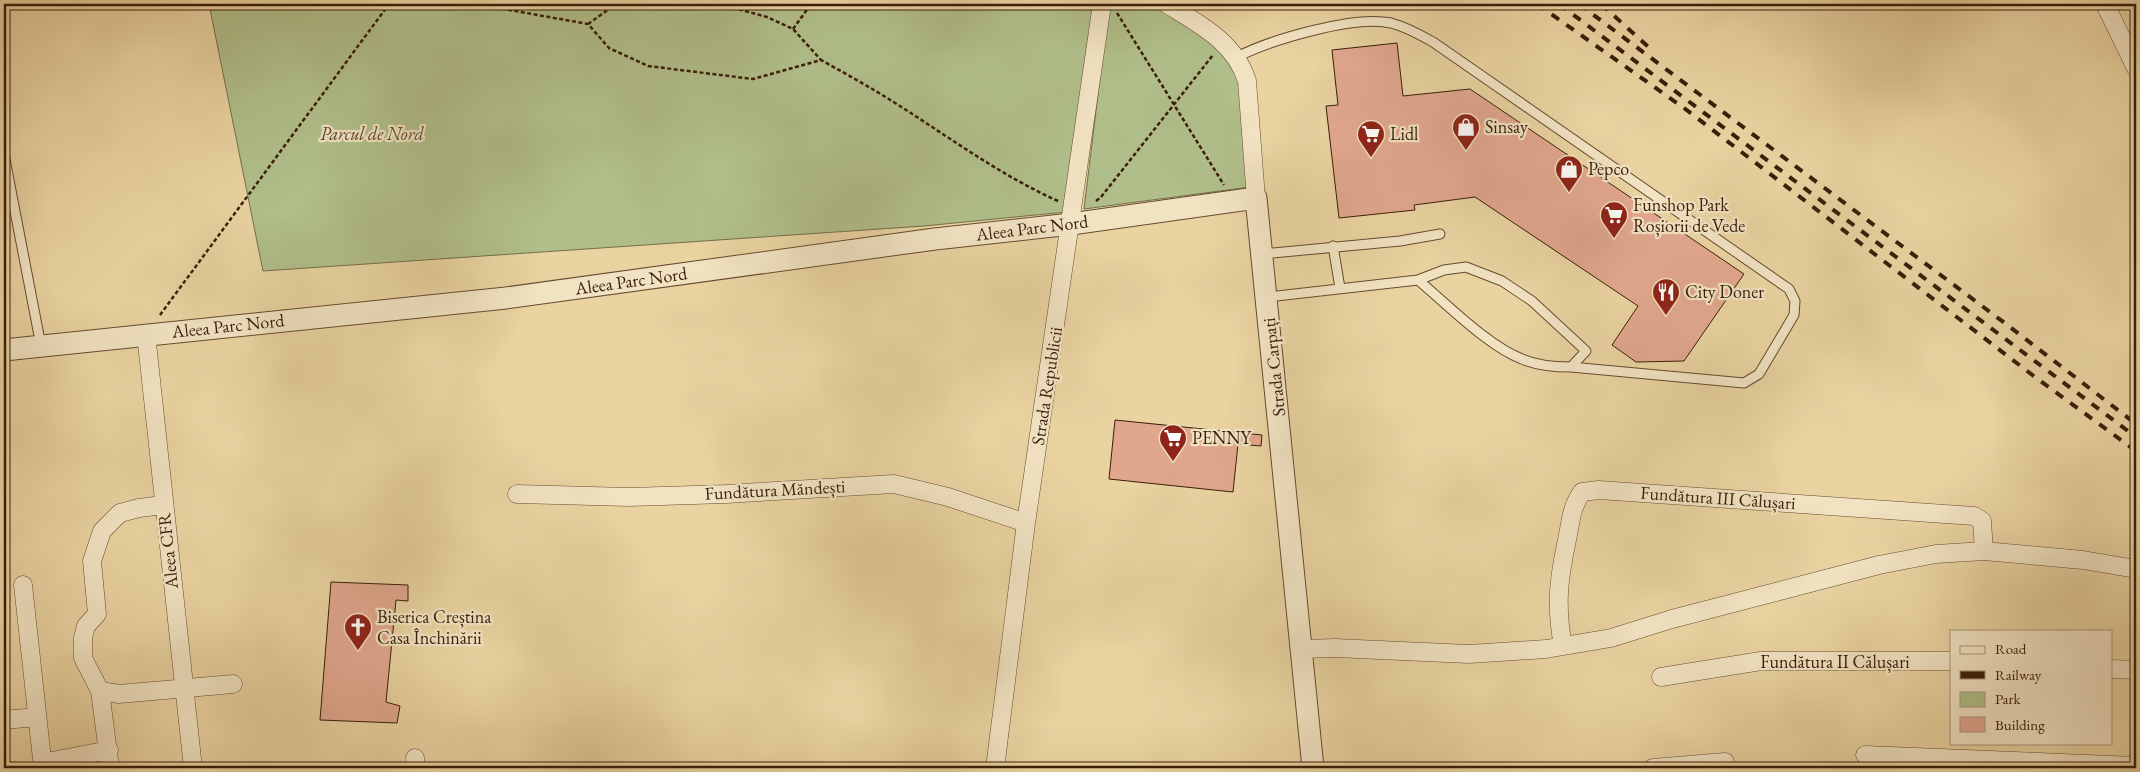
<svg xmlns="http://www.w3.org/2000/svg" width="2140" height="772" viewBox="0 0 2140 772" font-family="'EB Garamond',serif">
<style>
.green{fill:#b0be89;stroke:#756e49}
.building{fill:#e1a78e;stroke:#3a1e09}
.lines{fill:none;stroke-linecap:round;stroke-linejoin:round}
.service-casing{stroke:#664b2f;stroke-width:11}
.minor-casing{stroke:#664b2f;stroke-width:19}
.tertiary-casing{stroke:#664b2f;stroke-width:23}
.path{stroke:#3a1e09;stroke-width:2.5;stroke-dasharray:4 2.5;stroke-linecap:butt}
.service{stroke:#f1e2c2;stroke-width:9}
.minor{stroke:#f1e2c2;stroke-width:18}
.tertiary{stroke:#f1e2c2;stroke-width:21}
.rail{stroke:#3a1e09;stroke-width:4;stroke-dasharray:9 9;stroke-linecap:butt}
.labels{text-anchor:middle;stroke-width:4.5;stroke-linejoin:round;paint-order:stroke}
.poi-label{font-size:18px;fill:#3a1e09;stroke:#f1e2c2;text-anchor:start}
.park-label{font-size:18px;font-style:italic;fill:#584629;stroke:#f1e2c2}
.street-label{font-size:18px;fill:#3a1e09;stroke:#f1e2c2}
</style>
<rect width="100%" height="100%" fill="#e9d3a1"/>
<filter id="stains"><feTurbulence type="fractalNoise" baseFrequency=".004" numOctaves="4"/><feColorMatrix values="0 0 0 0 .2 0 0 0 0 .09 0 0 0 0 .02 0 0 0 .5 -.17"/></filter>
<radialGradient id="worn" r=".72"><stop offset=".6" stop-color="#630" stop-opacity="0"/><stop offset="1" stop-color="#630" stop-opacity=".3"/></radialGradient>
<path class="green" d="M209,4H1096L1066,212L924,226L263,271Z
M1109,4H1156L1218,48L1234,67L1242,87L1250,187L1084,209Z"/>
<path class="building" d="M1397,43L1403,96L1470,89L1744,274L1684,361L1636,362L1612,345L1638,306L1475,197L1414,205L1415,210L1339,218L1326,106L1338,105L1332,50Z
M1115,420L1262,435L1261,446L1238,444L1233,492L1109,479Z
M331,582L408,585V601L396,600L386,702L400,706L397,723L320,720Z"/>
<g class="lines">
<g class="service-casing">
<path id="service" d="M1237,57C1270,40 1354,15 1391,23C1406,27 1419,34 1433,42L1789,289L1795,301L1794,315L1759,374L1744,383L1571,367
M4,154L41,346
M1333,246L1340,288
M1262,254L1400,241L1440,234
M1267,297L1418,280C1447,304 1488,346 1522,359C1536,365 1556,367 1571,367L1586,351L1532,301L1502,281L1466,267L1444,270L1418,280"/>
</g>
<g class="minor-casing">
<path id="minor" d="M1167,4C1199,24 1235,42 1247,81L1256,198
M2105,4L2136,68
M146,334L193,768
M517,494L629,497L726,494L894,484L948,497L1026,523
M23,585L43,768
M1563,646C1555,603 1559,577 1568,535C1571,519 1572,506 1582,492L1599,490L1974,516L1982,521L1984,551
M1302,649L1335,648L1469,654L1546,649L1611,638L1672,619L1879,565L1936,554L1984,551L2083,560L2136,569
M2111,669L2136,670
M1661,677L1761,661H1951
M100,691L119,694L233,684
M4,720L37,717
M1865,755L2136,766
M415,758L416,768
M42,763L109,750
M110,768L100,691L83,658V638L86,626L97,614L92,561L102,531L120,513L139,508L163,505
M995,768L1026,523L1102,4
M1653,768L1725,762"/>
</g>
<g class="tertiary-casing">
<path id="tertiary" d="M4,350L506,298L935,239L1071,224L1256,198L1313,768"/>
</g>
<path class="path" d="M476,4L588,24L609,48L648,66L753,79L821,60C839,70 857,80 874,90C936,127 993,172 1058,201
M720,4L767,17L793,29L821,60
M1117,13L1224,185
M588,24L616,4
M793,29L811,4
M1096,201L1101,197L1213,55
M160,315L389,4"/>
<use href="#service" class="service"/>
<use href="#minor" class="minor"/>
<use href="#tertiary" class="tertiary"/>
<path class="rail" d="M1537,4L1684,108L2035,377L2136,451
M1559,4L2136,437
M1579,4L2010,327L2136,424
M1601,4L1654,52"/>
</g>
<defs>
<g id="shop-pin" transform="scale(1.4375)"><path d="M0 17L-7.5 6A9.5 9.5 0 1 1 7.5 6Z" fill="#8f2418" stroke="#f1e2c2"/><path d="M-5-2.5h2.3a2.7 3.5 0 0 1 5.4 0H5L5.5 6h-11ZM-1.5-2.5h3a1.5 2.3 0 0 0-3 0Z" fill="#fff"/></g>
<g id="supermarket-pin" transform="scale(1.4375)"><path d="M0 17L-7.5 6A9.5 9.5 0 1 1 7.5 6Z" fill="#8f2418" stroke="#f1e2c2"/><path d="M-6-5.5h2.5l.6 2H6L4.5 2H-2.5L-4.4-4H-6ZM-1.5 3.2a1.3 1.3 0 1 0 .1 0ZM3 3.2a1.3 1.3 0 1 0 .1 0Z" fill="#fff"/></g>
<g id="restaurant-pin" transform="scale(1.4375)"><path d="M0 17L-7.5 6A9.5 9.5 0 1 1 7.5 6Z" fill="#8f2418" stroke="#f1e2c2"/><path d="M-5-6h1v4h1v-4h1v4h1v-4h1v5L-1.5 .5V6h-2V.5L-5-1ZM5-6V6H3V1.5H1.5Q1.5-4 5-6Z" fill="#fff"/></g>
<g id="church-pin" transform="scale(1.4375)"><path d="M0 17L-7.5 6A9.5 9.5 0 1 1 7.5 6Z" fill="#8f2418" stroke="#f1e2c2"/><path d="M-1.2-6h2.4v3.5h3.3v2.4h-3.3V6h-2.4V-.1h-3.3v-2.4h3.3Z" fill="#fff"/></g>
</defs>
<g fill-rule="evenodd">
<use href="#shop-pin" x="1466" y="127"/>
<use href="#supermarket-pin" x="1371" y="134"/>
<use href="#shop-pin" x="1569" y="169"/>
<use href="#supermarket-pin" x="1614" y="215"/>
<use href="#restaurant-pin" x="1666" y="292"/>
<use href="#supermarket-pin" x="1173" y="438"/>
<use href="#church-pin" x="358" y="627"/>
</g>
<g class="labels">
<g class="poi-label">
<text x="1485" y="133">Sinsay</text>
<text x="1390" y="140">Lidl</text>
<text x="1588" y="175">Pepco</text>
<text x="1633" y="211">Funshop Park<tspan x="1633" dy="21">Roșiorii de Vede</tspan></text>
<text x="1685" y="298">City Doner</text>
<text x="1192" y="444">PENNY</text>
<text x="377" y="623">Biserica Creștina<tspan x="377" dy="21">Casa Închinării</tspan></text>
</g>
<g class="park-label">
<text x="372" y="140">Parcul de Nord</text>
</g>
<g class="street-label">
<text transform="translate(1032 228) rotate(-7)" y="6">Aleea Parc Nord</text>
<text transform="translate(631 281) rotate(-8)" y="6">Aleea Parc Nord</text>
<text transform="translate(228 326) rotate(-6)" y="6">Aleea Parc Nord</text>
<text transform="translate(1274 367) rotate(-96)" y="6">Strada Carpați</text>
<text transform="translate(1047 386) rotate(-81)" y="6">Strada Republicii</text>
<text transform="translate(775 490) rotate(-3)" y="6">Fundătura Măndești</text>
<text transform="translate(1718 498) rotate(4)" y="6">Fundătura III Călușari</text>
<text transform="translate(168 551) rotate(-96)" y="6">Aleea CFR</text>
<text x="1835" y="668">Fundătura II Călușari</text>
</g>
</g>
<rect width="2140" height="772" fill="none" stroke="#e9d3a1" stroke-width="20"/>
<rect x="5" y="5" width="2130" height="762" fill="none" stroke="#3a1e09" stroke-width="2.5"/>
<rect x="10" y="10" width="2120" height="752" fill="none" stroke="#3a1e09"/>
<rect x="1950" y="630" width="162" height="115" fill="#f1e2c2" stroke="#a89478"/>
<rect x="1960" y="646" width="25" height="8" fill="#f1e2c2" stroke="#a89478"/>
<text x="1995" y="654" font-size="15" fill="#3a1e09">Road</text>
<rect x="1960" y="671" width="25" height="8" fill="#3a1e09" stroke="#a89478"/>
<text x="1995" y="680" font-size="15" fill="#3a1e09">Railway</text>
<rect x="1960" y="692" width="25" height="15" fill="#b0be89" stroke="#a89478"/>
<text x="1995" y="704" font-size="15" fill="#3a1e09">Park</text>
<rect x="1960" y="717" width="25" height="15" fill="#e1a78e" stroke="#a89478"/>
<text x="1995" y="730" font-size="15" fill="#3a1e09">Building</text>
<rect width="100%" height="100%" filter="url(#stains)"/>
<rect width="100%" height="100%" fill="url(#worn)"/>
</svg>
